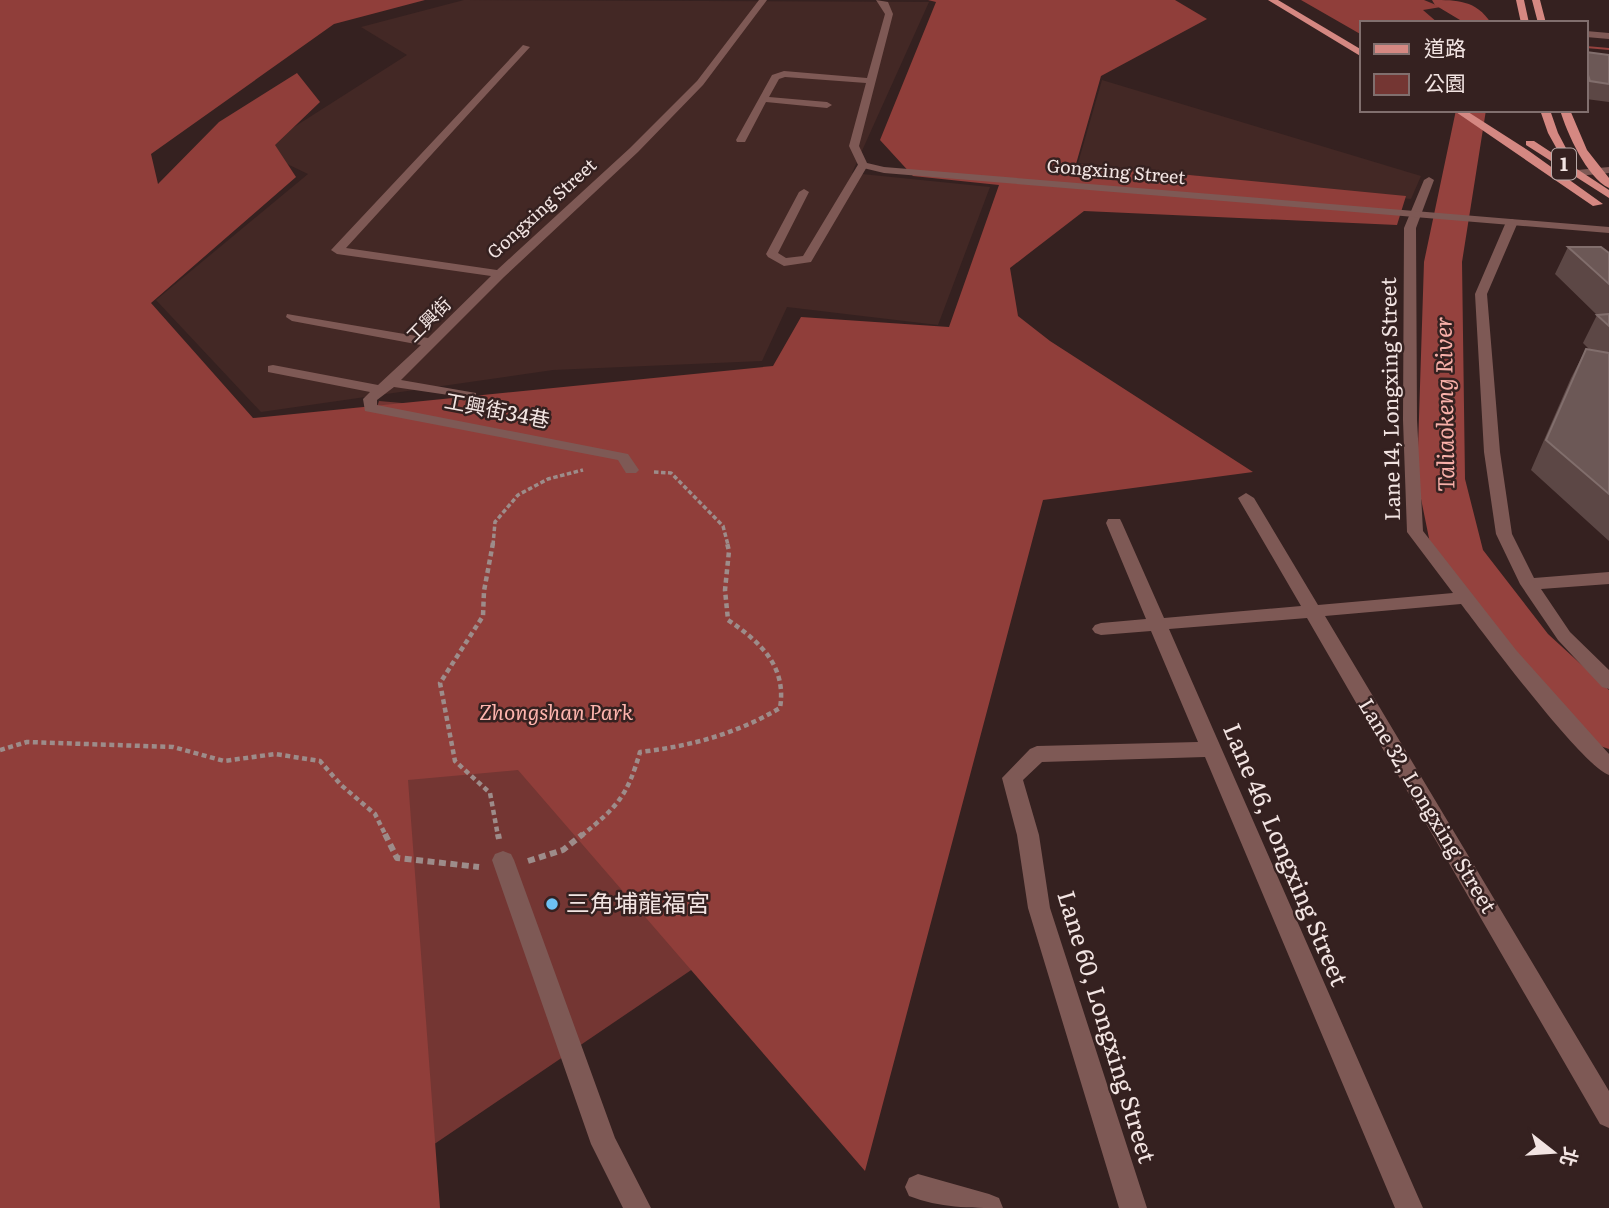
<svg xmlns="http://www.w3.org/2000/svg" width="1609" height="1208" viewBox="0 0 1609 1208" font-family="Literata,'Noto Sans TC',serif">
<style>
.built{fill:#432825}
.green{fill:#743633}
.forest{fill:#903e3a}
.lines{fill:none;stroke-linecap:round;stroke-linejoin:round}
.stream{fill:#95423e;fill-rule:evenodd}
.river{fill:#95423e;fill-rule:evenodd}
.path-far2{stroke:#9d8c8a;stroke-width:3.5;stroke-dasharray:4.5 2.5;stroke-linecap:butt}
.path-far1{stroke:#9d8c8a;stroke-width:4.5;stroke-dasharray:5 3.5;stroke-linecap:butt}
.path{stroke:#9d8c8a;stroke-width:6;stroke-dasharray:7 4.5;stroke-linecap:butt}
.service{fill:#7e5955;fill-rule:evenodd}
.minor{fill:#7e5955;fill-rule:evenodd}
.primary{fill:#d58882;fill-rule:evenodd}
.wall{fill:#5c4745}
.building{fill:#6c5856;stroke:#816e6c;stroke-width:2}
.poi-dot{fill:#6dc2f3;stroke:#352120;stroke-width:2.5}
.labels{text-anchor:middle;stroke-width:5;stroke-linejoin:round;paint-order:stroke}
.far-street-label{font-size:18px;fill:#f2e4e2;stroke:#352120}
.shield{fill:#352120;stroke:#b9aaa8;stroke-width:2}
.shield-label{font-size:19px;font-weight:bold;fill:#f2e4e2}
.street-label{font-size:21px;fill:#f2e4e2;stroke:#352120}
.park-label{font-size:21px;font-style:italic;fill:#feb5ae;stroke:#352120}
.water-label{font-size:23px;font-style:italic;fill:#f8b0a9;stroke:#352120}
.near-street-label{font-size:24px;fill:#f2e4e2;stroke:#352120}
.near-poi-label{font-size:24px;fill:#f2e4e2;stroke:#352120;text-anchor:start}
</style>
<rect width="100%" height="100%" fill="#352120"/>
<path class="built" d="M464,0L929,2L852,173L990,187L938,325L787,307L762,361L553,370L261,412L156,300L308,174L258,150L407,55L361,27Z
M1102,80L1421,176L1411,199L1078,163Z"/>
<path class="green" d="M379,401L666,426L706,960L368,1189L354,475Z"/>
<path class="forest" d="M0,0H425L334,24L151,154L158,184L219,122L297,73L320,102L275,145L296,177L151,303L253,418L773,366L801,317L949,327L999,185L913,176L880,140L936,2L928,0H1175L1207,19L1101,76L1076,164L1406,196L1397,225L1084,211L1010,268L1018,316L1050,341L1253,472L1043,500L865,1171L518,770L408,780L440,1208H0Z
M1301,0H1424L1441,7L1423,10L1438,23H1362V35Z"/>
<g class="lines">
<path class="stream" d="M1586,46L1609,48V50L1586,48Z"/>
<path class="river" d="M1432,0C1457,0 1476,0 1491,23H1465L1435,5Z
M1456,110H1486L1462,262L1465,479L1483,550L1548,634L1609,690V749L1588,742L1508,662L1432,553L1417,479L1424,262Z"/>
<path class="path-far2" d="M654,472L671,473L723,526L728,545
M493,545L495,522L518,495L548,479L583,470"/>
<path class="path-far1" d="M493,543L484,591L483,616L440,683L455,761L490,793L498,836
M0,750L27,742L173,747L224,761L275,754L320,761L341,785L375,814L386,836
M581,836C617,807 627,797 640,752C691,746 736,734 780,708C787,666 760,642 728,620L725,590L729,551L727,543"/>
<path class="path" d="M385,834L397,858L479,867
M498,834L499,839
M528,861L563,850L583,834"/>
<path class="service" d="M1586,31L1609,33V39L1586,37Z
M859,163L868,165L811,262L784,266L768,257L766,254L799,192L804,189L809,192L778,253L786,258L803,256Z
M1609,167V173L1556,178L1551,175L1556,172Z
M1429,177L1434,180L1416,228L1417,420L1423,531L1516,650L1609,754V775C1582,766 1484,634 1461,604L1325,616L1609,1091V1128L1600,1124L1307,618L1169,629L1423,1208H1395L1205,757L1042,762L1023,780L1039,835L1050,908L1147,1208H1119L1028,908L1017,835L1002,778L1030,749L1037,746L1198,742L1151,631L1101,635L1095,633L1092,629L1095,625L1101,623L1146,619L1106,523L1108,519H1120L1122,523L1164,618L1301,606L1238,498L1246,493L1254,498L1318,605L1453,593L1407,532L1403,420L1404,228L1424,180Z
M1512,219L1518,222L1487,294L1500,452L1512,534L1534,578L1609,572V584L1541,589L1570,632L1609,670V689L1602,687L1558,640L1520,584L1496,534L1484,452L1475,294L1506,222Z
M503,851L511,854L514,860L615,1138L651,1208H623L591,1144L492,860L495,854Z
M918,1174L989,1194L999,1198L1003,1208C969,1208 940,1208 909,1196L905,1187L909,1178Z"/>
<path class="minor" d="M759,0H767L703,85L638,152L504,277L401,380L476,393V399L394,387L377,400V405L628,454L639,470L636,473H626L618,460L365,411L363,399L370,392L268,372V366L273,365L378,385L421,345L292,321L286,317L287,314L428,338L491,276L337,254L331,250L523,45L530,47L346,248L497,270L630,148L697,81Z
M876,0L888,2L893,14L859,146L867,163L884,167L1609,227V233L884,173L859,167L849,146L866,83L785,77L779,79L769,97L827,102L832,105L827,108L766,102L745,142H737L736,140L772,75L784,71L867,78L885,14Z"/>
<path class="primary" d="M1268,0H1278L1362,50V57Z
M1516,0H1524L1529,23H1521Z
M1532,0H1540L1546,23H1538Z
M1453,110H1465L1529,151L1603,204L1593,206Z
M1540,110H1550L1558,133L1577,169L1609,190V198L1526,145V141H1534L1563,160L1548,133Z
M1560,110H1570L1587,150L1609,178V188C1587,178 1567,133 1560,110Z"/>
</g>
<path class="wall" d="M1586,52L1609,55V102L1586,99Z
M1568,247L1609,253V541L1531,470L1571,378L1586,349L1590,350L1583,343L1597,315L1555,274Z"/>
<path class="building" d="M1586,52L1609,55V84L1590,81L1588,75H1586Z
M1568,247H1601L1609,253V284Z
M1609,314V326L1597,315Z
M1586,349L1609,353V494L1546,440Z"/>
<circle class="poi-dot" cx="552" cy="904" r="7"/>
<g class="labels">
<g class="far-street-label">
<text transform="translate(1116 172) rotate(5)" y="6">Gongxing Street</text>
<text transform="translate(542 209) rotate(-42)" y="6">Gongxing Street</text>
<text transform="translate(429 320) rotate(-45)" y="6">工興街</text>
</g>
<rect class="shield" x="1552" y="148.5" width="24" height="31" rx="5"/>
<g class="shield-label">
<text x="1564" y="171">1</text>
</g>
<g class="street-label">
<text transform="translate(1391 399) rotate(-91)" y="7">Lane 14, Longxing Street</text>
<text transform="translate(497 411) rotate(11)" y="7">工興街34巷</text>
<text transform="translate(1427 806) rotate(59)" y="7">Lane 32, Longxing Street</text>
</g>
<g class="park-label">
<text x="556" y="720">Zhongshan Park</text>
</g>
<g class="water-label">
<text transform="translate(1445 404) rotate(-91)" y="8">Taliaokeng River</text>
</g>
<g class="near-street-label">
<text transform="translate(1285 855) rotate(67)" y="8">Lane 46, Longxing Street</text>
<text transform="translate(1106 1027) rotate(73)" y="8">Lane 60, Longxing Street</text>
</g>
<g class="near-poi-label">
<text x="566" y="912">三角埔龍福宮</text>
</g>
</g>
<rect x="1360" y="21" width="228" height="91" fill="#352120" stroke="#816f6e" stroke-width="2"/>
<rect x="1374" y="44" width="35" height="10" fill="#d58882" stroke="#816f6e" stroke-width="2"/>
<text x="1424" y="56" font-size="21" fill="#f2e4e2">道路</text>
<rect x="1374" y="74" width="35" height="21" fill="#743633" stroke="#816f6e" stroke-width="2"/>
<text x="1424" y="91" font-size="21" fill="#f2e4e2">公園</text>
<g transform="translate(1553 1152) rotate(107)" stroke="#352120" stroke-width="5" paint-order="stroke">
<path d="M0-5L12 26L0 18L-12 26Z" fill="#f2e4e2"/>
<text y="-10" font-size="19" font-weight="bold" text-anchor="middle" fill="#f2e4e2">北</text>
</g>
</svg>
